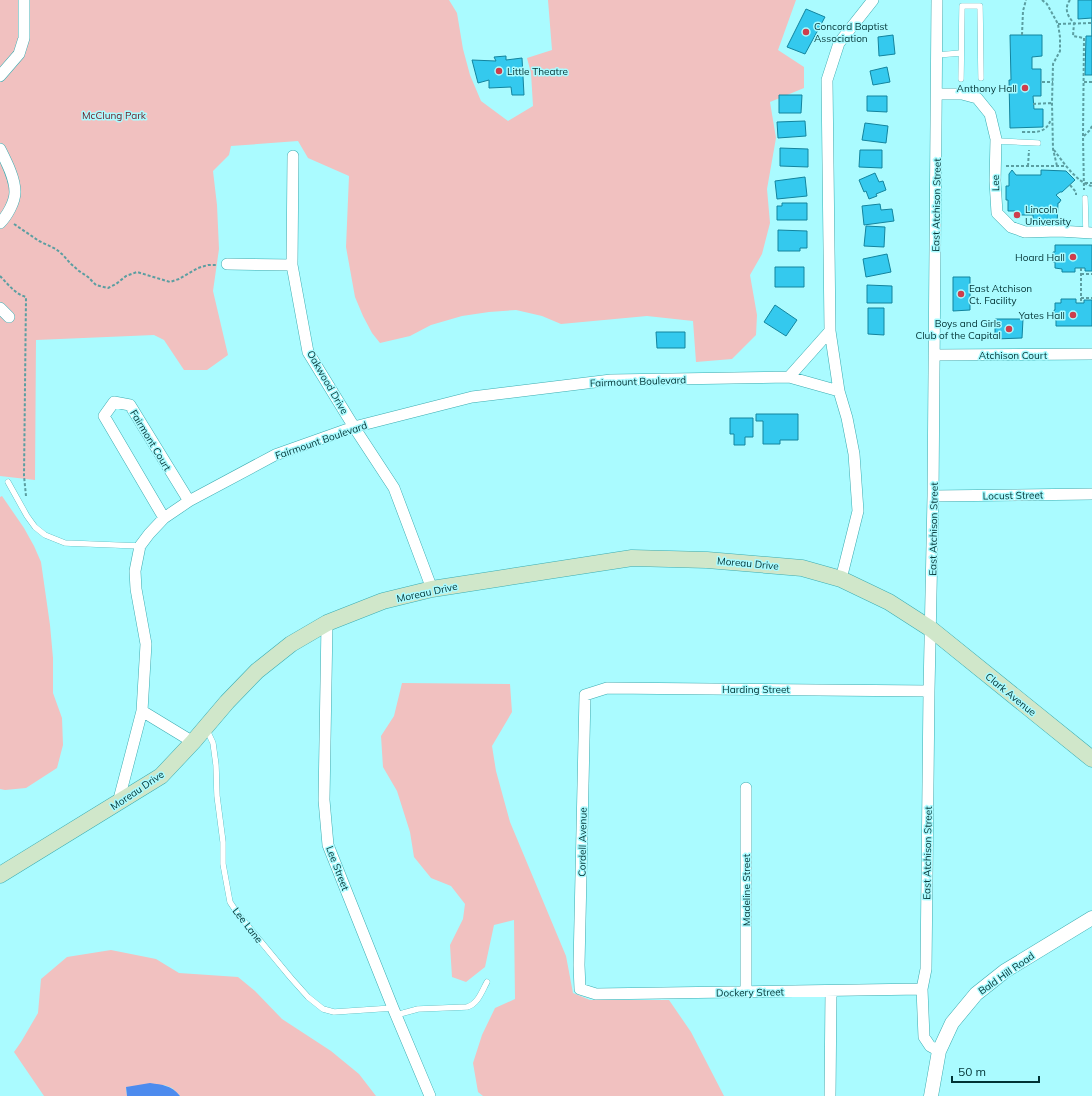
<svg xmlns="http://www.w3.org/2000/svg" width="1092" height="1096" viewBox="0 0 1092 1096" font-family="Mulish,sans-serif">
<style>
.green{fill:#f1c1c0}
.water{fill:#4d8bee}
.building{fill:#34c9ee;stroke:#13849e}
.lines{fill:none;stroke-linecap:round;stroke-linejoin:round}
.service-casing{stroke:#3cacb1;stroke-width:6}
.minor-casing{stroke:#3cacb1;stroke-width:12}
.tertiary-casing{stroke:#3cacb1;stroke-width:15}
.secondary-casing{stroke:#3cacb1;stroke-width:17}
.path{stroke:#5b9ea1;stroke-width:2;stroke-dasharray:3 2;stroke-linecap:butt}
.service{stroke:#fff;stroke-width:5.5}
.minor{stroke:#fff;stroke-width:11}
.tertiary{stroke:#fff;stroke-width:14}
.secondary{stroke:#d0e7ca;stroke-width:16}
.poi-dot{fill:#ce3e4c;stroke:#aafbff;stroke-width:1.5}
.labels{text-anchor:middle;stroke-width:3;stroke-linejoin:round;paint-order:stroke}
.poi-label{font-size:10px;fill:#003234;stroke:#aafbff;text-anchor:start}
.park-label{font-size:10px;fill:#6c1a23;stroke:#aafbff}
.street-label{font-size:10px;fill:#003234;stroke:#aafbff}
</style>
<rect width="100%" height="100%" fill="#aafbff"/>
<path class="green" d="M0,0H449L457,13L463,49L470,75L481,101L508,121L533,106L531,73L527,58L552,50L548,0H796L778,50L804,67V88L770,102L776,138L767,189L770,223L762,254L750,275L757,315L756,335L732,359L696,362L693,321L647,316L561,324L542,316L516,310L489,312L462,316L431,325L410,336L380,343L372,333L363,316L355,297L346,247L349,176L308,158L298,141L231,146L229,155L213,171L217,205L219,249L213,291L228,355L207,370H184L164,340L154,335L36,340L35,480L0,476Z
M2,496L24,528L34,546L41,562L50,625L53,658V693L62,718L63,745L57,768L26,788L5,790L0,789V497Z
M402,683L510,684L512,712L492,746L496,771L510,822L566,956L573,993L590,1000H669L691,1032L724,1096H483L478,1092L473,1063L482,1035L495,1008L515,999L514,920L494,925L485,967L466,982L452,977L450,945L463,919L465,904L451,886L431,878L414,857L410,832L397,791L383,767L381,736L394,716Z
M111,950L156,959L179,973L238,977L255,991L282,1019L331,1051L359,1074L376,1096H180L172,1088L164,1085L126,1087L127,1096H44L14,1052L21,1042L38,1013L41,979L67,957Z"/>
<path class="water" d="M150,1083C163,1085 171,1085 180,1096H127L126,1087Z"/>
<path class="building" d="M1078,0H1092V75H1085L1086,36H1092V18L1078,19Z
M806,9L825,17L805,54L787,47Z
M893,35L895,54L879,56L878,37Z
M1010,35H1042V56L1032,57V69H1041V96H1033L1034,109H1043V127L1010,128L1009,80H1011Z
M506,56V60L522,58L524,95H512L511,87L489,88V80L478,83L472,60L496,61L494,57Z
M887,67L890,82L873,85L870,71Z
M779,95H802L801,113H779Z
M867,96H887V112L867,111Z
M805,121L806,136L778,138L777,122Z
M865,123L888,126L886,143L862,140Z
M780,148L808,149V167L780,166Z
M860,150H882V168L859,167Z
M1012,170L1016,175H1041V170L1066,171L1075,180L1062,192H1060L1056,195L1061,200L1059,203H1058L1057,225H1033V215H1021L1017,217V211H1008V200H1006V186H1009V174Z
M875,173L879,182L883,181L886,190L876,194L877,196L869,199L866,191L864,192L859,180Z
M805,177L807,196L777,199L775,181Z
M782,203H807V220H777V206H782Z
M880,204L881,210L892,209L894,221L864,225L862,206Z
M866,226L885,227L884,247L864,246Z
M778,230L807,231V248H800V251H778Z
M1055,245H1092V271H1085V268H1075V272H1062V269L1055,268V262H1053V252H1055Z
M887,254L891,272L866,277L863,259Z
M775,267H804V287H775Z
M953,277H970V310L953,311Z
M867,285L892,286V303H867Z
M1061,299H1076V303H1084V300H1092V326H1056V319H1053L1054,310H1055V303H1061Z
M775,305L797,320L786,336L764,322Z
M868,308H884V335L868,334Z
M995,319H1023L1022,338L995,339Z
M656,332H685V348H657Z
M756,414H798V440H780V444H763V421H756Z
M730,418H753V437H745V445H734V434H730Z"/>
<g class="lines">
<g class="service-casing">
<path id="service" d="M937,55L961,53
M961,79L962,6H980L981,78
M996,141L1038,143
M1085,198L1086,232
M8,482L27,516L35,527L45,535L65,543L140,546
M206,728L213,743L216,765L217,796L223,842V864L230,902L238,914L291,978L308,997L323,1009L334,1012L393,1008
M396,1015L418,1009L467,1007C478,1004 482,991 487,982"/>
</g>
<g class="minor-casing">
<path id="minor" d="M937,0L933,496L929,691L926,969L922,989L924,1037L930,1046L939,1051
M0,76L19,54L24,38V0
M937,94H962L977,98L990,114L996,139L995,181L997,213L1011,227L1025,232L1059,231L1092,233
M0,149C6,161 15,178 15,192C15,202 7,216 0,223
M293,156L292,265L308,352L354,427L394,488L432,589
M227,264L292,265
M0,308L9,317
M934,355L1092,354
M789,377L830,331
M933,496L1092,494
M164,518L104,416L114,402L130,405L189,501
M841,579L858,511L854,454L847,418L839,391L830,331L827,80L839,43L873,0
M327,623L324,800L328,845L393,1008L430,1096
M142,711L193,742
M746,788V992
M118,803L142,711L146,644L136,589L135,571L140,546L149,534L164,518L189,501L275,455L354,427L472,397L611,380L789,377L839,391
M922,989L596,994L580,989L579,965L585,695L607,688L929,691
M830,1096L831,991"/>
</g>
<g class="tertiary-casing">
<path id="tertiary" d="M931,1096L939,1051L952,1023L976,994L1005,971L1092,918"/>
</g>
<g class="secondary-casing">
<path id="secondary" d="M0,875L161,776L193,742L227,702L257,671L291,644L327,623L383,601L432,589L632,558L707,560L802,568L841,579L889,602L931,629L1092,759"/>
</g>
<path class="path" d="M1042,0L1047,4L1058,24L1060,37V51L1053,64L1052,103L1053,149L1057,166
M1070,0C1064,8 1067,16 1074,23L1073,36L1084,38L1083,136L1084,190
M1058,24L1092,23
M1022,35L1023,11L1026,0
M1042,82H1053
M1084,82H1092
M1033,104L1052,103
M1022,132C1036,132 1046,134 1051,119
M1084,136L1090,130L1092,126
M1054,150C1063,162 1077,183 1092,186
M1006,166H1066
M1028,166L1029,150
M1085,183H1092
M1070,185L1076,192V195
M14,224L39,241L56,249L63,255L71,264L79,271L88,277L96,285L108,288L116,284L126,276L137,272L170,282L179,279L198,268L208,265H216
M1081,268V303
M1081,274H1092
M0,276C8,284 15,294 26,297L24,476L26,496
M1081,298H1092"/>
<use href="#service" class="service"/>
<use href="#minor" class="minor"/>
<use href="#tertiary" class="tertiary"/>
<use href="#secondary" class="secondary"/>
</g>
<g class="poi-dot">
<circle cx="806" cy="32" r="4"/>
<circle cx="499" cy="71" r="4"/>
<circle cx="1025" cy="88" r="4"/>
<circle cx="1017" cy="215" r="4"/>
<circle cx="1073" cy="257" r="4"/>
<circle cx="961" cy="294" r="4"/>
<circle cx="1073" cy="315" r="4"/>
<circle cx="1009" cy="329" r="4"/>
</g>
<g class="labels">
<g class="poi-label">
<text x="814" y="30">Concord Baptist<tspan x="814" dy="12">Association</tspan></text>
<text x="507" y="75">Little Theatre</text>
<text x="1017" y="92" text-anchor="end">Anthony Hall</text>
<text x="1025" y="213">Lincoln<tspan x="1025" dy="12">University</tspan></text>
<text x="1065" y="261" text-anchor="end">Hoard Hall</text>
<text x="969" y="292">East Atchison<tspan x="969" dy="12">Ct. Facility</tspan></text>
<text x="1065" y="319" text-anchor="end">Yates Hall</text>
<text x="1001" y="327" text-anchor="end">Boys and Girls<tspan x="1001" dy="12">Club of the Capital</tspan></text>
</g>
<g class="park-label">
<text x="114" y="119">McClung Park</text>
</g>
<g class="street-label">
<text transform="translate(995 183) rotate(-91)" y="4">Lee</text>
<text transform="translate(936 205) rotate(-89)" y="4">East Atchison Street</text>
<text x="1013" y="359">Atchison Court</text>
<text transform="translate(638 381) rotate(-2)" y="4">Fairmount Boulevard</text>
<text transform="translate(328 382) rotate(60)" y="4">Oakwood Drive</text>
<text transform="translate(151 440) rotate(59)" y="4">Fairmont Court</text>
<text transform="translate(321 440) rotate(-19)" y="4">Fairmount Boulevard</text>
<text transform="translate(1013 495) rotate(-1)" y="4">Locust Street</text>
<text transform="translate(933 529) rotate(-89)" y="4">East Atchison Street</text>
<text transform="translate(748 563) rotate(5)" y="4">Moreau Drive</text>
<text transform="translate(427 592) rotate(-12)" y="4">Moreau Drive</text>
<text x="756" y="693">Harding Street</text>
<text transform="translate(1011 694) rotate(39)" y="4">Clark Avenue</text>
<text transform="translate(137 790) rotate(-34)" y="4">Moreau Drive</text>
<text transform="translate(582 842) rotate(-89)" y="4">Cordell Avenue</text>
<text transform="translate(927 853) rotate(-89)" y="4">East Atchison Street</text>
<text transform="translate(338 868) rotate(69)" y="4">Lee Street</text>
<text transform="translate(746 890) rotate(-90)" y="4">Madeline Street</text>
<text transform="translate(248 925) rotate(52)" y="4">Lee Lane</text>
<text transform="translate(1006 973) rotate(-35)" y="4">Bald Hill Road</text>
<text transform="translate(750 992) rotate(-1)" y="4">Dockery Street</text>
</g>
</g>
<path d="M952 1076v6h87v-6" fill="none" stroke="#003234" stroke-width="2"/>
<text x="958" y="1076" font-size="12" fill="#003234" stroke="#aafbff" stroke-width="3" paint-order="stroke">50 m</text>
</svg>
